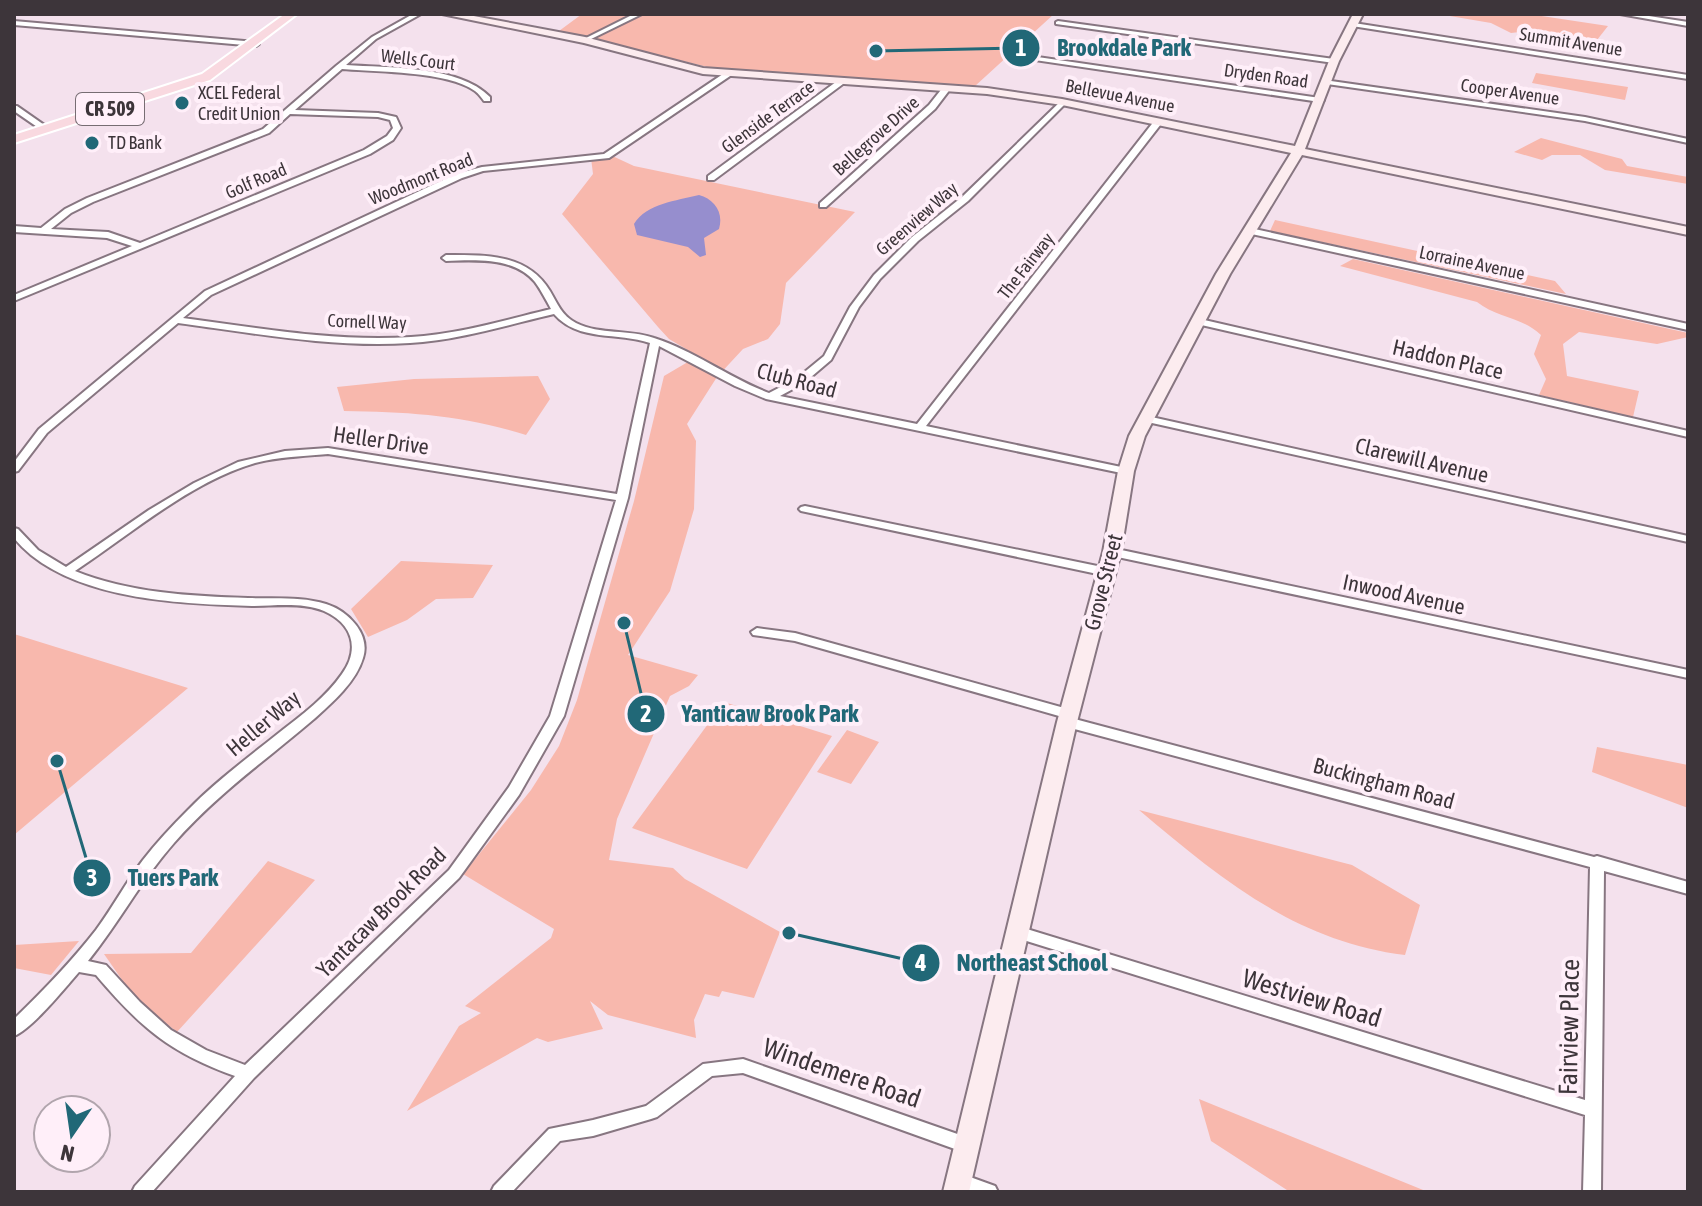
<svg xmlns="http://www.w3.org/2000/svg" width="1702" height="1206" viewBox="0 0 1702 1206" font-family="'Asap Condensed',sans-serif">
<style>
.green{fill:#f8b8ad}
.water{fill:#968ece}
.lines{fill:none;stroke-linecap:round;stroke-linejoin:round}
.street-casing{stroke:#877681;stroke-width:4}
.secondary-casing{stroke:#877681;stroke-width:4}
.primary-casing{stroke:#fff;stroke-width:4}
.street{fill:#fff;fill-rule:evenodd}
.secondary{fill:#fcecef;fill-rule:evenodd}
.primary{fill:#f9d9e0;fill-rule:evenodd}
.poi-dot{fill:#216877;stroke:#ffeff9;stroke-width:3}
.labels{text-anchor:middle;stroke-width:8;stroke-linejoin:round;paint-order:stroke}
.far-street-label{font-size:18px;fill:#3d353a;stroke:#ffeff9}
.far-poi-label{font-size:18px;fill:#3d353a;stroke:#ffeff9;text-anchor:start}
.shield{fill:#ffeff9;stroke:#776d73;stroke-width:2}
.shield-label{font-size:20px;font-weight:bold;fill:#3d353a}
.street-label{font-size:22px;fill:#3d353a;stroke:#ffeff9}
.near-street-label{font-size:26px;fill:#3d353a;stroke:#ffeff9}
.leader{fill:none;stroke:#216877;stroke-width:3}
.callout-dot{fill:#216877;stroke:#ffeff9;stroke-width:3}
.mark-label{font-size:24px;text-anchor:middle;font-weight:bold;fill:#fff}
.callout-label{font-size:24px;text-anchor:middle;font-weight:bold;fill:#216877;stroke:#ffeff9;stroke-width:8;stroke-linejoin:round;paint-order:stroke}
</style>
<rect width="100%" height="100%" fill="#f4e1ed"/>
<path class="green" d="M582,14H1054L974,87L720,70L559,31Z
M1438,14L1535,15L1608,26L1597,40L1536,30L1511,33L1491,23Z
M1536,73L1628,87L1625,100L1532,83Z
M1541,138L1622,159L1627,166L1688,177V184L1605,170L1580,155H1552L1542,160L1514,152Z
M606,153L634,166L855,212L786,283L780,324L768,339L743,349L717,377L687,424L696,441L694,509L670,591L628,655L698,675L689,686L670,696L617,819L609,860L673,868L685,879L780,932L754,998L722,991L719,997L705,994L694,1020L696,1038L608,1015L590,1001L603,1029L548,1042L537,1038L407,1111L459,1026L481,1013L465,1006L551,938L554,929L463,874L531,790L559,746L577,700L634,501L664,376L698,356L669,339L658,327L562,214L593,174L591,158Z
M1275,220L1555,281L1566,294L1270,231Z
M1353,259L1688,333V337L1657,344L1579,332L1563,344L1567,376L1639,391L1633,417L1539,395L1546,379L1534,354L1541,335C1522,317 1497,318 1477,302L1340,266Z
M538,376L550,399L526,435C462,415 410,412 344,411L337,387L414,379Z
M401,561L493,565L473,598L436,599L407,620L368,637L351,609Z
M14,634L188,688L14,835Z
M724,702L832,736L747,869L632,828Z
M847,730L879,742L851,784L817,772Z
M1597,747L1688,765V808L1592,772Z
M1139,810L1352,865L1420,905L1405,955C1295,941 1221,879 1139,810Z
M268,861L315,880L177,1032L136,1000L104,954L191,953Z
M79,941L51,975L14,968V945Z
M1199,1099L1428,1192H1290L1211,1141Z"/>
<path class="water" d="M699,195C714,199 724,212 719,229L704,238L706,255L700,257L688,247L637,235L634,224C647,203 676,201 699,195Z"/>
<g class="lines">
<g class="street-casing">
<path id="street" d="M413,14H421L376,39L346,65C388,68 459,65 490,97V101H484C481,97 479,94 475,91C448,71 376,72 342,69L295,110L378,113L396,117L401,128L393,140L370,154L14,301V295L132,246L107,238L14,232V226L41,228L65,209L87,198L263,129L336,66L372,37ZM290,114L378,117L390,120L393,128L387,136L364,150L140,243L108,232L51,229L71,213L93,202L269,133Z
M634,14H642L587,41L582,40Z
M1620,14H1636L1688,22V26Z
M14,21L256,42L259,44L256,46L14,25Z
M1058,21L1334,59L1337,61L1334,63L1056,24V22Z
M1354,23L1688,75V79L1352,26V24Z
M1017,54L1320,98L1324,100L1320,102L1015,57V55Z
M726,72L733,74L609,158L483,171L462,178L211,295L183,318C259,328 335,342 411,337C459,334 505,320 551,309C546,300 541,290 535,282C514,257 476,260 446,261L442,258L446,255C485,255 527,253 550,291C557,303 562,316 576,323C600,335 629,329 654,338C695,351 729,378 769,393L796,379L824,356L850,307L874,275L912,237L962,197L1062,100H1065V104L968,201L918,241L880,279L859,307L831,360L804,383L780,396L917,424L1155,120H1158L1162,122L1161,124L926,426L1126,468L1131,471L1126,474L766,399L735,386L659,346L628,498L564,716L519,795L459,878L254,1078L152,1192H132L135,1186L235,1076C170,1053 140,1027 96,975L79,972C65,988 32,1029 14,1036V1019C43,991 71,962 96,930C113,907 126,882 143,860C157,842 172,826 188,810C216,781 249,757 280,732C302,715 326,697 342,674C360,649 353,624 324,611C302,602 275,606 252,606C182,604 87,600 31,555C25,550 19,544 14,538V528L18,529L38,550L66,567L149,510L194,483L238,462L285,451L328,448L617,494L650,343C618,332 578,342 554,314C507,325 459,340 410,343C332,348 254,333 178,323L47,433L18,471L14,472V462L39,429L205,291L456,174L482,167L604,154ZM328,454L616,500L550,716L509,787L449,870L245,1065L206,1050L171,1030L140,1002L106,965L88,961C119,923 141,880 174,843C216,795 266,760 314,719C332,703 356,682 363,658C371,634 348,611 326,604C301,596 274,599 248,598C190,596 130,593 75,571C131,534 190,482 255,463C278,457 304,456 328,454Z
M840,79L847,81L714,180H708V176Z
M1324,80L1585,117L1688,139V143L1585,121L1327,84L1323,82Z
M944,86L951,88L935,109L826,207H820V203L929,105Z
M14,106H17L50,129L43,131L14,111Z
M1250,228L1688,324V330L1247,233V229Z
M1200,319L1688,431V437L1197,324L1195,322Z
M1147,416L1688,536V542L1143,421L1142,419Z
M805,506L1107,568L1113,572L1107,576L801,511L799,509L801,507Z
M1112,548L1688,670V678L1108,555L1106,552Z
M757,628L795,633L1075,711L1077,714L1071,718L1594,857L1597,856L1688,882V894L1604,871L1601,1192H1583L1585,1115L1017,938L1012,936L1009,932L1012,928L1017,926L1585,1100L1590,867L1067,727L1062,725L1060,722L1066,718L795,641L753,635L751,632Z
M743,1059L966,1137L972,1140L975,1145L972,1150L966,1153L743,1073L712,1076L657,1117L651,1119L593,1136L560,1141L512,1192H491L494,1186L549,1129L593,1120L646,1106L703,1064Z
M959,1173L995,1186L998,1192H967L953,1187L950,1181L953,1175Z"/>
</g>
<g class="secondary-casing">
<path id="secondary" d="M442,14H463L585,37L703,68L987,88L1062,99L1295,146L1329,61L1353,14H1363L1339,61L1305,149L1688,227V235L1302,155L1230,274L1145,436L1134,471L1121,552L1077,722L969,1192H943L1057,722L1103,552L1118,471L1129,436L1216,274L1291,153L1062,105L987,94L703,74L584,43Z"/>
</g>
<g class="primary-casing">
<path id="primary" d="M285,14H297L210,80L14,143V135L202,74Z"/>
</g>
<use href="#street" class="street"/>
<use href="#secondary" class="secondary"/>
<use href="#primary" class="primary"/>
</g>
<g class="poi-dot">
<circle cx="182" cy="103" r="8"/>
<circle cx="92" cy="143" r="8"/>
</g>
<g class="labels">
<g class="far-street-label">
<text transform="translate(1571 42) rotate(9)" y="6">Summit Avenue</text>
<text transform="translate(418 60) rotate(7)" y="6">Wells Court</text>
<text transform="translate(1266 76) rotate(8)" y="6">Dryden Road</text>
<text transform="translate(1510 92) rotate(8)" y="6">Cooper Avenue</text>
<text transform="translate(1120 96) rotate(11)" y="6">Bellevue Avenue</text>
<text transform="translate(768 117) rotate(-36)" y="6">Glenside Terrace</text>
<text transform="translate(876 136) rotate(-42)" y="6">Bellegrove Drive</text>
<text transform="translate(421 179) rotate(-22)" y="6">Woodmont Road</text>
<text transform="translate(256 181) rotate(-23)" y="6">Golf Road</text>
<text transform="translate(917 219) rotate(-41)" y="6">Greenview Way</text>
<text transform="translate(1472 263) rotate(12)" y="6">Lorraine Avenue</text>
<text transform="translate(1026 266) rotate(-52)" y="6">The Fairway</text>
<text transform="translate(367 322) rotate(2)" y="6">Cornell Way</text>
</g>
<g class="far-poi-label">
<text x="198" y="99">XCEL Federal<tspan x="198" dy="21">Credit Union</tspan></text>
<text x="108" y="149">TD Bank</text>
</g>
<rect class="shield" x="76" y="93" width="68" height="32" rx="6"/>
<g class="shield-label">
<text x="110" y="116">CR 509</text>
</g>
<g class="street-label">
<text transform="translate(1448 359) rotate(13)" y="8">Haddon Place</text>
<text transform="translate(797 380) rotate(15)" y="8">Club Road</text>
<text transform="translate(381 440) rotate(8)" y="8">Heller Drive</text>
<text transform="translate(1422 460) rotate(13)" y="8">Clarewill Avenue</text>
<text transform="translate(1103 582) rotate(-76)" y="8">Grove Street</text>
<text transform="translate(1404 594) rotate(12)" y="8">Inwood Avenue</text>
<text transform="translate(263 723) rotate(-40)" y="8">Heller Way</text>
<text transform="translate(1384 783) rotate(15)" y="8">Buckingham Road</text>
<text transform="translate(381 912) rotate(-45)" y="8">Yantacaw Brook Road</text>
</g>
<g class="near-street-label">
<text transform="translate(1312 998) rotate(17)" y="9">Westview Road</text>
<text transform="translate(1569 1027) rotate(-89)" y="9">Fairview Place</text>
<text transform="translate(842 1073) rotate(19)" y="9">Windemere Road</text>
</g>
</g>
<path class="leader" d="M876 51L1021 48M624 623L646 714M57 761L92 878M789 933L921 963"/>
<g class="callout-dot">
<circle cx="876" cy="51" r="8"/>
<circle cx="624" cy="623" r="8"/>
<circle cx="57" cy="761" r="8"/>
<circle cx="789" cy="933" r="8"/>
<circle cx="1021" cy="48" r="20"/>
<circle cx="646" cy="714" r="20"/>
<circle cx="92" cy="878" r="20"/>
<circle cx="921" cy="963" r="20"/>
</g>
<g class="mark-label">
<text x="1021" y="56">1</text>
<text x="646" y="722">2</text>
<text x="92" y="886">3</text>
<text x="921" y="971">4</text>
</g>
<g class="callout-label">
<text x="1124" y="56">Brookdale Park</text>
<text x="770" y="722">Yanticaw Brook Park</text>
<text x="173" y="886">Tuers Park</text>
<text x="1032" y="971">Northeast School</text>
</g>
<rect width="1702" height="1206" fill="none" stroke="#3d353a" stroke-width="32"/>
<g transform="translate(72 1134) rotate(193)"><circle r="38" fill="#ffeff9" stroke="#b1a5ad" stroke-width="2"/>
<path d="M0-6L14 30L0 20L-14 30Z" fill="#216877"/>
<text y="-12" font-size="22" font-weight="bold" text-anchor="middle" fill="#3d353a">N</text>
</g>
</svg>
